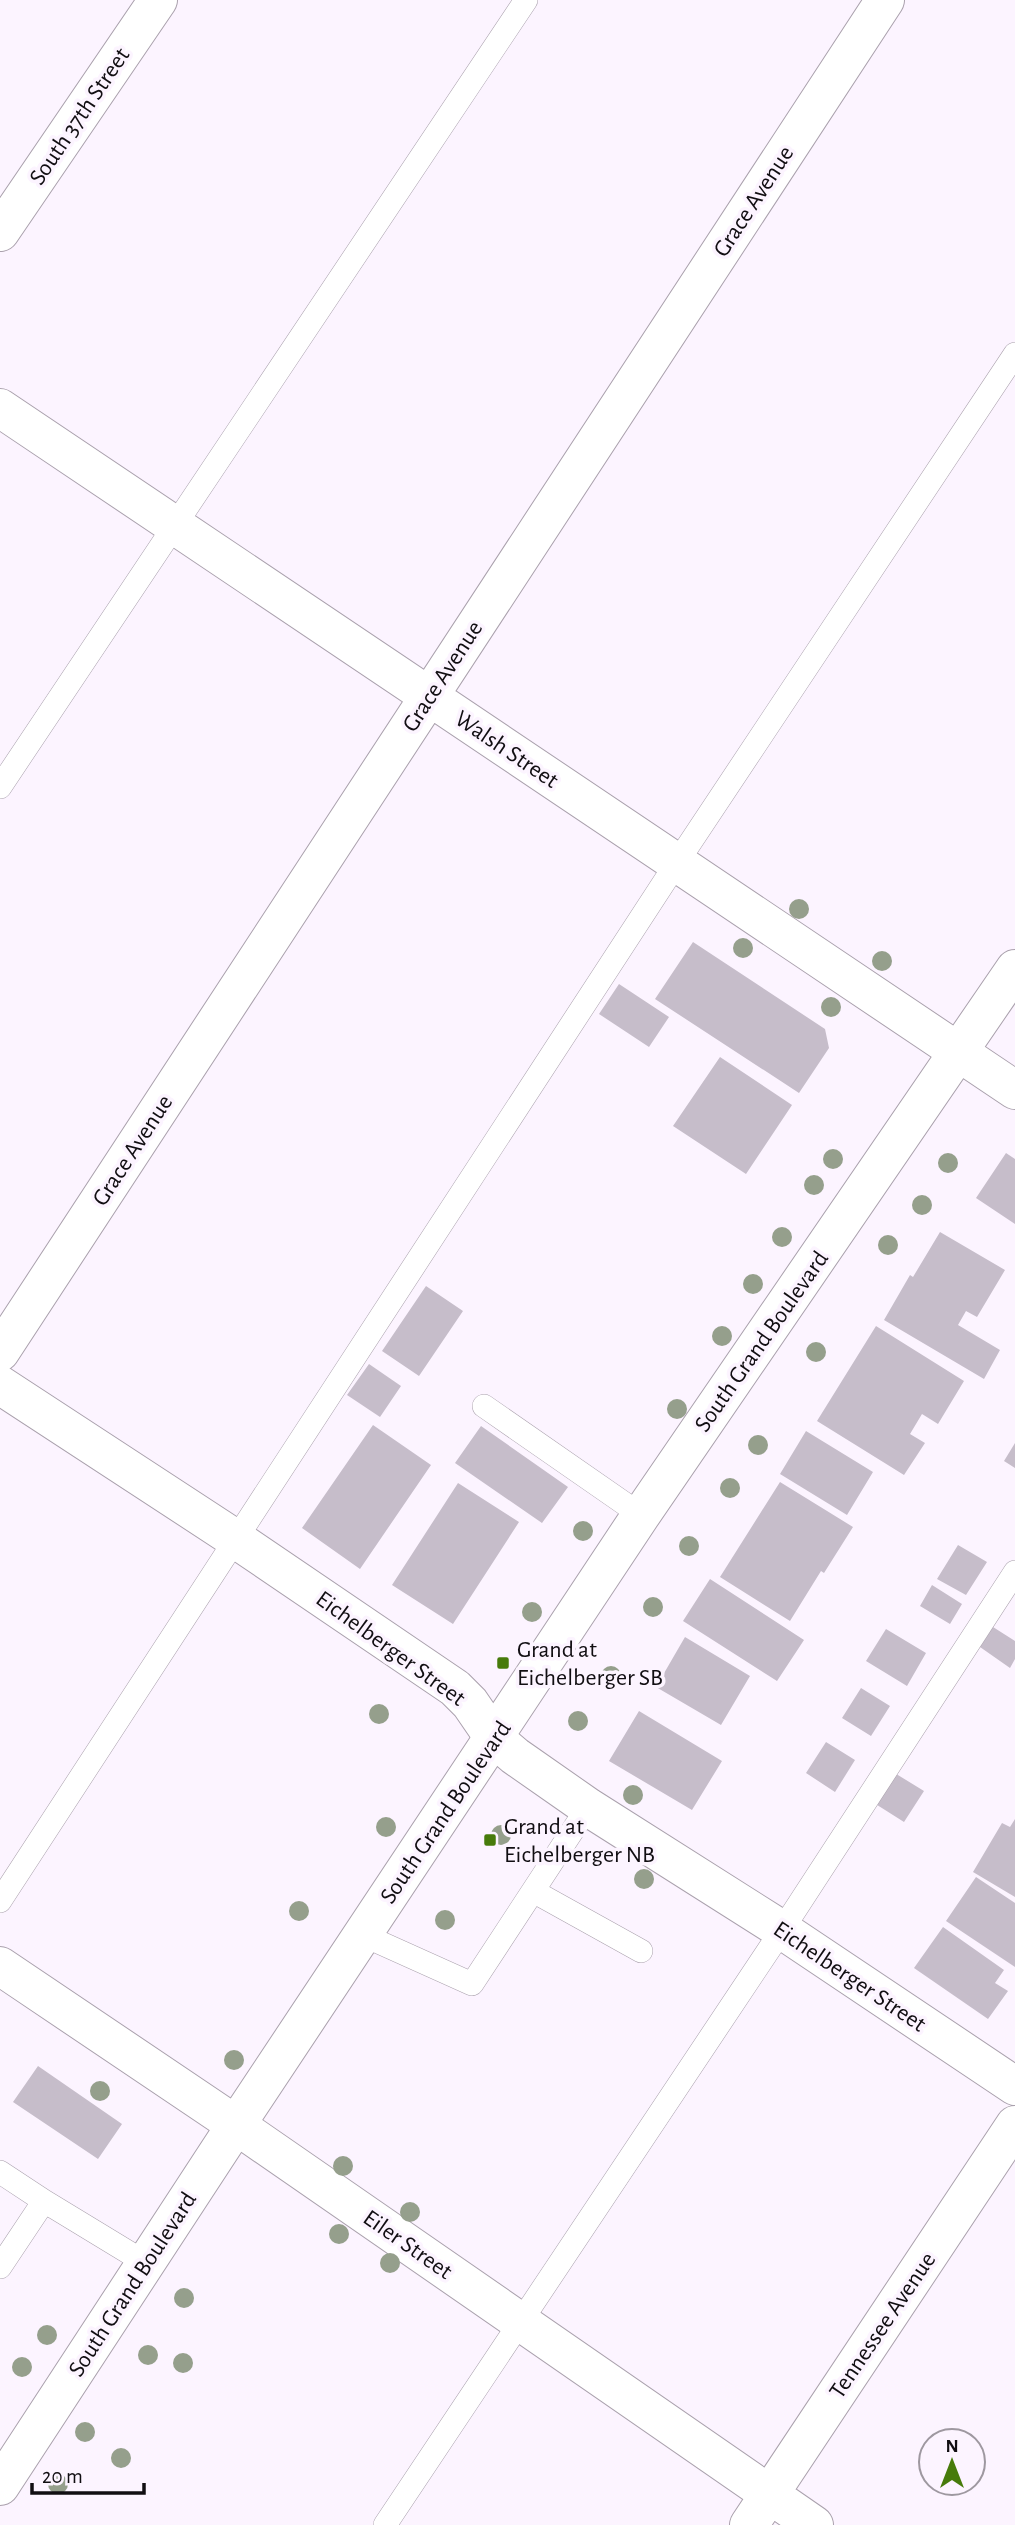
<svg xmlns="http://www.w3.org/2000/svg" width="1015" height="2525" viewBox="0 0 1015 2525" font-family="'Alegreya Sans',sans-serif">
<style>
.building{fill:#c6bdca}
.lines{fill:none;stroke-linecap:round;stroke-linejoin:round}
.service-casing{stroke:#aaa1ad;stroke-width:24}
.minor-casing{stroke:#aaa1ad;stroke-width:40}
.secondary-casing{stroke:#aaa1ad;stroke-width:40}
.service{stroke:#fff;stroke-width:23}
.minor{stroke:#fff;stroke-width:38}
.secondary{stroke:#fff;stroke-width:38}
.tree{fill:#959f8c}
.poi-dot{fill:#477b0b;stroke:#fcf4ff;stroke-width:2.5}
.labels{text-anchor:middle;stroke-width:7;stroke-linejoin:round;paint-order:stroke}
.street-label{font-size:24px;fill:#110e12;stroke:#fcf4ff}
.poi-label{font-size:24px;fill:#110e12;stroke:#fcf4ff;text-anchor:start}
</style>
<rect width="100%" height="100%" fill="#fcf4ff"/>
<path class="building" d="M693,942L825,1029L829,1048L799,1093L655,999Z
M619,984L669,1017L649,1047L599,1014Z
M720,1057L792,1105L746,1174L673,1126Z
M1006,1153L1015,1159V1224L976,1198Z
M940,1232L1005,1270L977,1317L966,1311L958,1325L1000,1350L984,1379L884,1320L910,1275L913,1277Z
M426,1286L463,1311L419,1376L382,1351Z
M876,1326L964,1381L938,1424L922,1414L910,1434L925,1443L904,1475L817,1421Z
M369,1364L401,1386L380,1417L347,1395Z
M373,1425L431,1465L360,1569L302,1528Z
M481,1426L568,1487L542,1523L455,1463Z
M806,1431L873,1472L847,1515L780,1474Z
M1015,1443V1468L1004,1461Z
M780,1482L853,1527L824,1573L821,1571L790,1621L720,1577Z
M458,1483L519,1522L453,1624L392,1585Z
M958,1545L987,1562L966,1595L937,1579Z
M710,1579L804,1640L777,1681L683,1621Z
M932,1585L962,1604L950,1624L920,1606Z
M993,1627L1015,1641V1659L1010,1668L980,1647Z
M886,1629L926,1653L907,1686L866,1661Z
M685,1637L750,1676L721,1725L656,1687Z
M861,1688L890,1706L871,1736L842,1718Z
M639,1711L722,1761L692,1810L609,1761Z
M826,1742L855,1760L835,1792L806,1773Z
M893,1772L924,1791L904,1822L874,1803Z
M1015,1819V1897L973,1872L1002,1823L1010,1827Z
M976,1877L1015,1903V1967L946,1921Z
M943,1927L1004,1970L995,1983L1008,1991L988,2019L914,1968Z
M38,2066L122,2124L98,2159L13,2102Z"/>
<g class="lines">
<g class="service-casing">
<path id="service" d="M0,787L526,0
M484,1406L641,1515
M533,1891L641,1951
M0,1901L676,864L1015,354
M363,1935L472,1984L588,1807
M0,2172L44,2201
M0,2267L44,2201L146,2263
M385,2525L782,1930L1015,1572"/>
</g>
<g class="minor-casing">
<path id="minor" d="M0,232L158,0
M0,408L1015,1090
M0,1352L885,0
M0,1385L237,1540L455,1688L470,1703L494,1738L515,1756L588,1807L782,1930L1015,2086
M0,1966L236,2125L814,2525
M749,2525L1015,2125"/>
</g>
<g class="secondary-casing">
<path id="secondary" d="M0,2486L236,2125L641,1515L1015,969"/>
</g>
<use href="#service" class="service"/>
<use href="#minor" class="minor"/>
<use href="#secondary" class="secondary"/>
</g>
<g class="tree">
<circle cx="799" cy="909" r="10"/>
<circle cx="743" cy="948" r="10"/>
<circle cx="882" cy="961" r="10"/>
<circle cx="831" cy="1007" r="10"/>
<circle cx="833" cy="1159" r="10"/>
<circle cx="948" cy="1163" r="10"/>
<circle cx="814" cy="1185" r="10"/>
<circle cx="922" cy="1205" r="10"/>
<circle cx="782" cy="1237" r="10"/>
<circle cx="888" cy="1245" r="10"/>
<circle cx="753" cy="1284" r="10"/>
<circle cx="722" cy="1336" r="10"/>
<circle cx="816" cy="1352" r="10"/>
<circle cx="677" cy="1409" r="10"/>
<circle cx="758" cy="1445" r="10"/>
<circle cx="730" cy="1488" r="10"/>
<circle cx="583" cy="1531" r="10"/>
<circle cx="689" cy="1546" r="10"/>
<circle cx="653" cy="1607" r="10"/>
<circle cx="532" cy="1612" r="10"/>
<circle cx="611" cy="1676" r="10"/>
<circle cx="379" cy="1714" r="10"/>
<circle cx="578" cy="1721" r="10"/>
<circle cx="633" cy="1795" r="10"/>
<circle cx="386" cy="1827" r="10"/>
<circle cx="501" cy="1835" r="10"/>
<circle cx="644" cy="1879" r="10"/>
<circle cx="299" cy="1911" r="10"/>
<circle cx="445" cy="1920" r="10"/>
<circle cx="234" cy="2060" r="10"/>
<circle cx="100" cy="2091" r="10"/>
<circle cx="343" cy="2166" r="10"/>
<circle cx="410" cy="2212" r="10"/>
<circle cx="339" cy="2234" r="10"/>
<circle cx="390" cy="2263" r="10"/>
<circle cx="184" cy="2298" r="10"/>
<circle cx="47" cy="2335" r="10"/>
<circle cx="148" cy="2355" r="10"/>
<circle cx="183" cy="2363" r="10"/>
<circle cx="22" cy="2367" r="10"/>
<circle cx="85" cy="2432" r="10"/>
<circle cx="121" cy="2458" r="10"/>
<circle cx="58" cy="2484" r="10"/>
</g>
<g class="poi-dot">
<rect x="496" y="1656" width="14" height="14" rx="3.5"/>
<rect x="483" y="1833" width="14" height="14" rx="3.5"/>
</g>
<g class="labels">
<g class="street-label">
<text transform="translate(79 116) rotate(-56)" y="8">South 37th Street</text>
<text transform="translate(753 201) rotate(-57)" y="8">Grace Avenue</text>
<text transform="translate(442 676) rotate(-57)" y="8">Grace Avenue</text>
<text transform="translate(507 749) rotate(34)" y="8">Walsh Street</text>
<text transform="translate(132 1150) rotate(-57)" y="8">Grace Avenue</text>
<text transform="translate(761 1341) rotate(-55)" y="8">South Grand Boulevard</text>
<text transform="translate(391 1648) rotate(36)" y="8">Eichelberger Street</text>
<text transform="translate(445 1812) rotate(-56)" y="8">South Grand Boulevard</text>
<text transform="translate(850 1976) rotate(34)" y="8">Eichelberger Street</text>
<text transform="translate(408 2244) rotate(35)" y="8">Eiler Street</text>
<text transform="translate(132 2284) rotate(-57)" y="8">South Grand Boulevard</text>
<text transform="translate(882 2325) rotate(-56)" y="8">Tennessee Avenue</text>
</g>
<g class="poi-label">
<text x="517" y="1657">Grand at<tspan x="517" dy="28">Eichelberger SB</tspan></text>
<text x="504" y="1834">Grand at<tspan x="504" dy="28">Eichelberger NB</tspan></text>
</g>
</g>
<g transform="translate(952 2462)"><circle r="33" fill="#fcf4ff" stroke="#9e98a0" stroke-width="2"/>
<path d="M0-5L12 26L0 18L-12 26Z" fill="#477b0b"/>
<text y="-10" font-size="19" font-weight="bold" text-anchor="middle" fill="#110e12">N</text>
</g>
<path d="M32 2483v10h112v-10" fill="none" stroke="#110e12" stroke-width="3.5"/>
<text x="42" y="2483" font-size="21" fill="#110e12" stroke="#fcf4ff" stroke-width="5" paint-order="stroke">20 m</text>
</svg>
